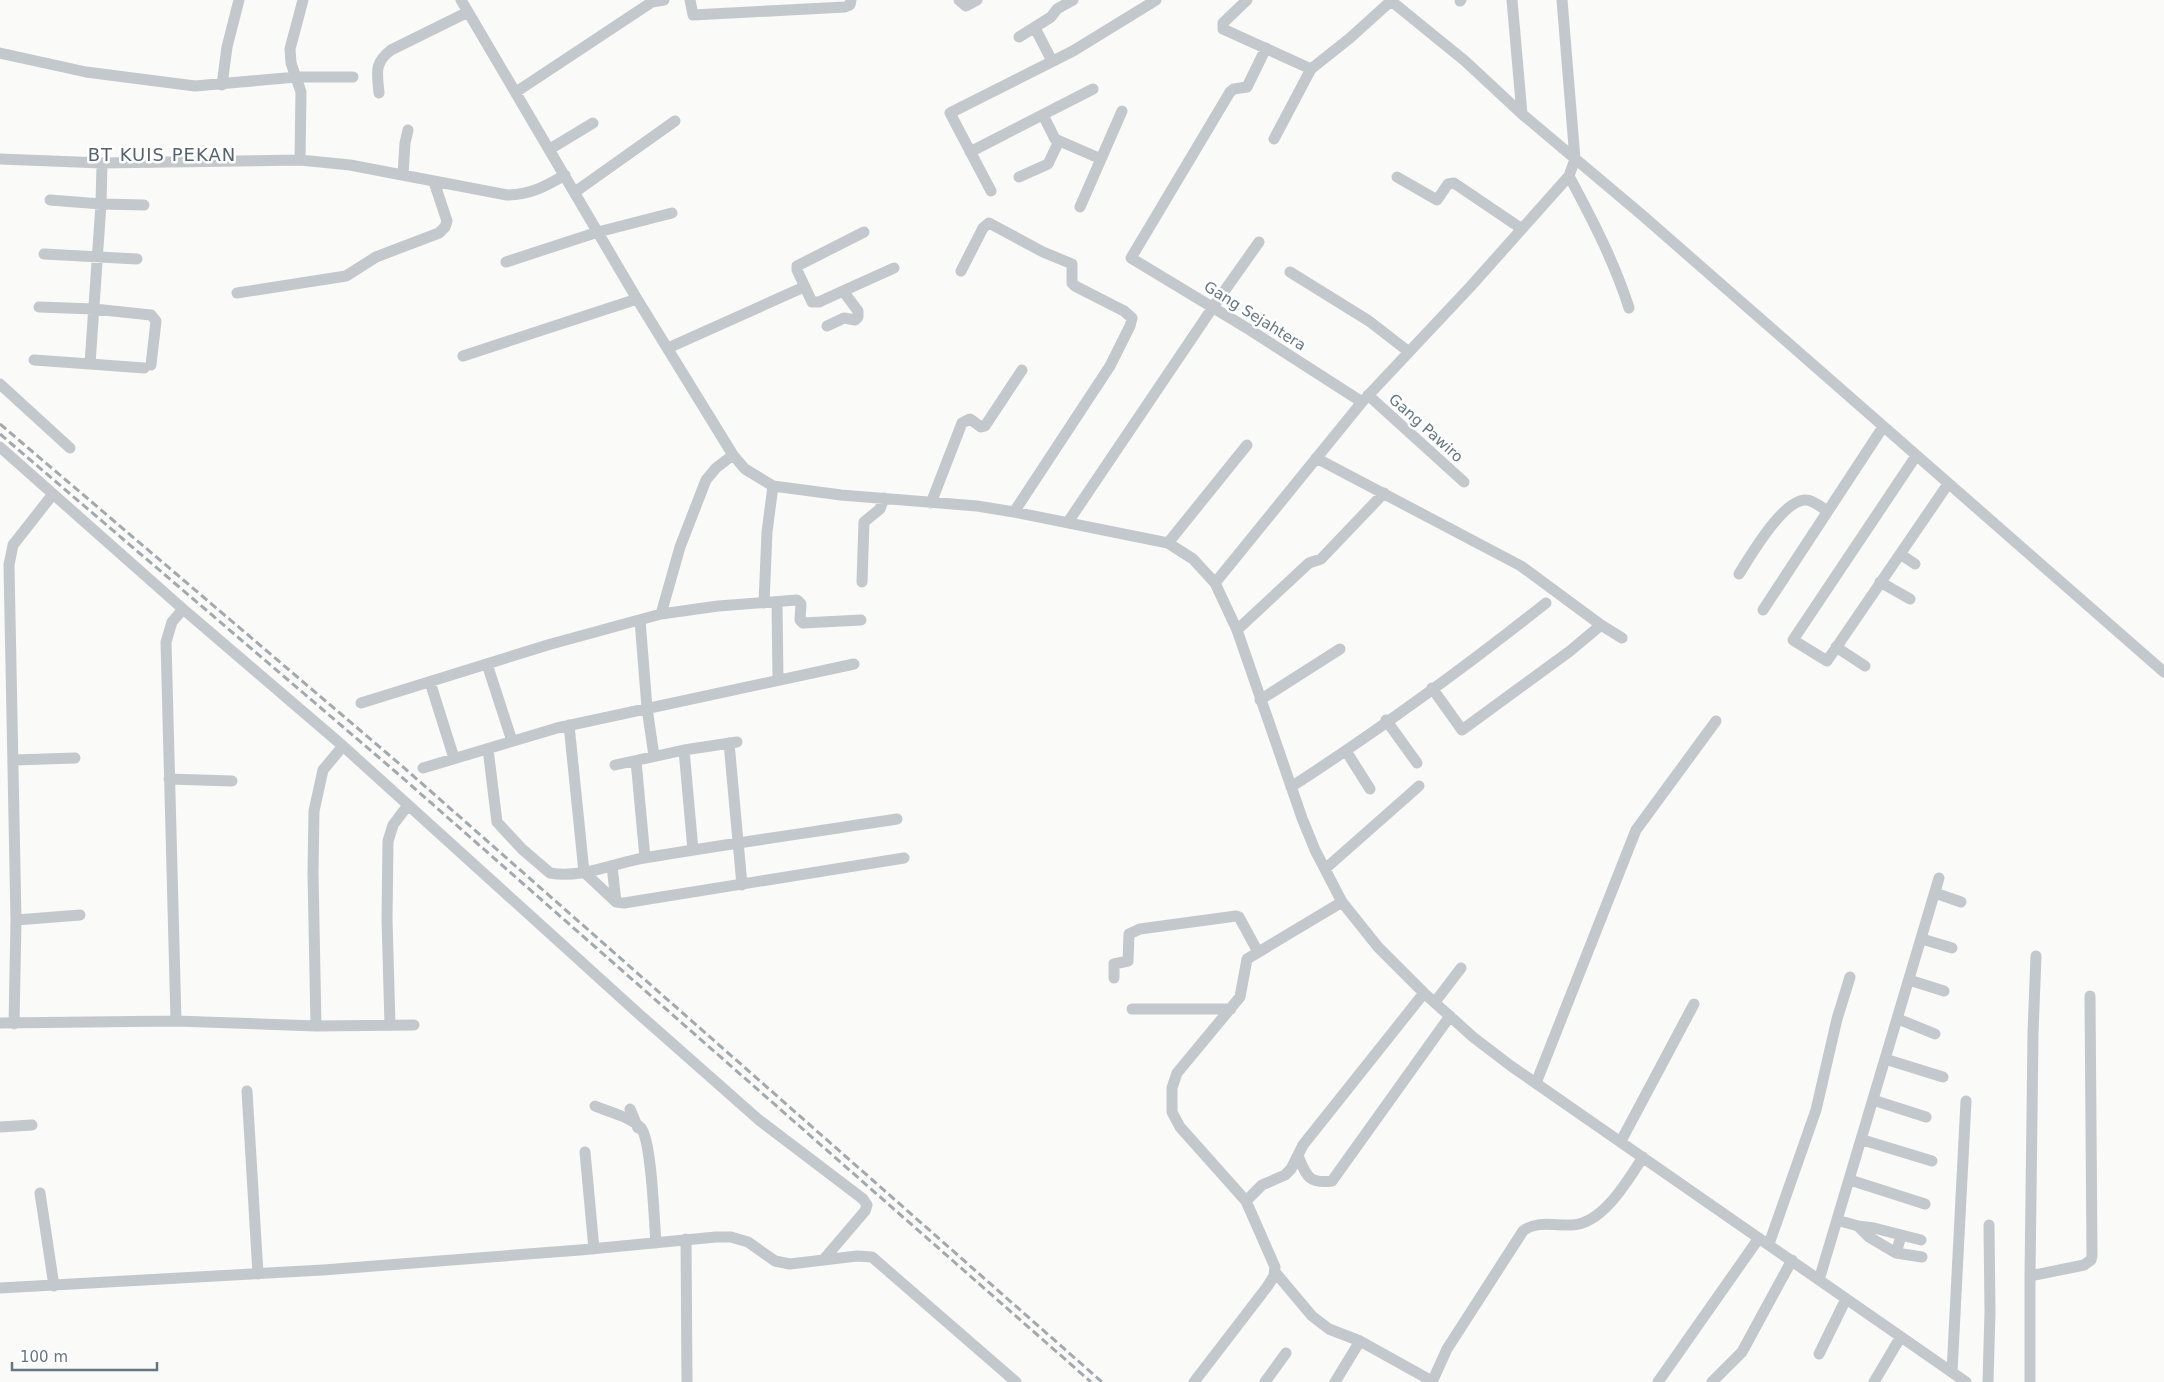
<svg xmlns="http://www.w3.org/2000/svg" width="2164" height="1382" viewBox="0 0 2164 1382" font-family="'DejaVu Sans',sans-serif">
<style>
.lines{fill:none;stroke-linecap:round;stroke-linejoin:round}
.minor{stroke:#c3c8cc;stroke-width:11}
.rail{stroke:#a2aab0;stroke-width:3;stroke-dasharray:8 4;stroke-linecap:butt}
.labels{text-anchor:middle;stroke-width:5;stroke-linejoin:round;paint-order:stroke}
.street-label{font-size:15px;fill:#657683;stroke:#fff}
.quarter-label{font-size:18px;letter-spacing:1px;fill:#57646e;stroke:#fff}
</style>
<rect width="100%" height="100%" fill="#fafaf8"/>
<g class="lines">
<path class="minor" d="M461,0L637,299L733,455L745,469L773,486L841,495L977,506L1014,512L1168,543L1193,559L1215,583L1237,630L1302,818L1315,850L1342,902L1378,947L1424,993L1473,1037L1511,1066L1966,1382
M690,0L693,15L845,7L850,5L851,0
M959,0L966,6L977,0
M1247,0L1223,23V29L1311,69
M1390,0L1465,61L1522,114L1642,215L2164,672
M1512,0L1522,114
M1460,1L1461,0
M1035,28L1052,61
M1019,37L1051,17L1057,9L1073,0
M1266,48L1247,87L1234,89L1230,92L1131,258L1250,330L1362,402
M0,53L86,72L195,86L297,77H353
M222,85L227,47L239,0
M516,92L652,2L664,0
M379,93C377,72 374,63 391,50L468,12
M1043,115L1055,139L1101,159
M1274,139L1311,69L1350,38L1391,1
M550,149L593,123
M970,152L1093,89
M0,159L102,163L300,160L350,165L507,195C530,195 546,186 565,175
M300,160L301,92L291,63L290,49L303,0
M102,163L101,204L90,364L144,368
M403,175L405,143L408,130
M1569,176C1592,219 1614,261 1629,308
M1019,177L1048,164L1059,141
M1397,177L1437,200L1448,184L1454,183L1522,229
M991,191L950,113L1073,51L1156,0
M575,192L675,121
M50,200L101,204L144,205
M1080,207L1122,111
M44,254L137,259
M506,262L598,232L672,213
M961,271L983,228L989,223L1043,252L1072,264V283L1075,286L1124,311L1132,318L1130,326L1110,366L1014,512
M1290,272L1369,321L1409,352
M843,291L894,268
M237,293L346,276L376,257L439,233L445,227L447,221L434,182
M39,307L94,309L151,315L156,321L151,365
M827,326L844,318L855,320L858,317V311L843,291L819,302H812L797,270V266L864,232
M668,348L804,287
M463,356L637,299
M34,360L90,364
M0,384L70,448
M1368,395L1464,482
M0,447L183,609L343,746L640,1015L759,1120L863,1199L867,1205L865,1211L824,1259
M1916,456L1793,640L1827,661L1948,484
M1316,458L1521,566L1601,625L1622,638
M931,503L962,423L970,419L981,427L985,426L1022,370
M1068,522L1213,307L1259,242
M1168,543L1247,445
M1900,554L1915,564
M1739,574C1750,557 1783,499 1806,500C1813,500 1821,507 1827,511
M862,582L864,522L880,509L884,498
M1880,582L1910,599
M1215,583L1362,402L1471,286L1569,176L1575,159L1562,0
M764,603L767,532L773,486
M777,603L778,679
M1763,610L1883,427
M661,614L680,547L706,480L716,468L733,455
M640,620L647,708L654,756
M1237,630L1309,563L1321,559L1384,493
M1836,647L1865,666
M487,664L512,741
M430,682L454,758
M1432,688L1462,730L1570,651L1601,625
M1260,700L1340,649
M361,703L551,644L661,614L718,606L797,600L801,604L800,620L803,623L861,620
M1386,720L1417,763
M569,725L584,872L616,902L624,903L904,858
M729,743L742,885
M488,749L497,822L522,849L550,873C581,879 614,863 644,858C728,844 813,832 897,819
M684,750L693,850
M1346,751L1370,789
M14,760L75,758
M636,761L645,858
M615,765L684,750L737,742
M423,768L557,728L854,664
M169,779L232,781
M1291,787C1379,730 1464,668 1546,603
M612,866L616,902
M1325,869L1419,786
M1935,893L1961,902
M16,920L80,915
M1922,939L1952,948
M1114,978V964L1128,961L1129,934L1140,929L1236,916L1239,917L1258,952
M1909,980L1944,991
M1435,1002L1461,968
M1132,1009H1231
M1898,1019L1935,1034
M176,1021L166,642L172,622L183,609
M0,1023L176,1021L316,1026L414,1025
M14,1024L16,920L9,565L13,545L53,494
M390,1025L387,919L388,841L393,825L408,805
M316,1026L313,873L314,811L323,770L343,746
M1885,1059L1943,1077
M1536,1083L1636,830L1716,721
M247,1091L258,1274
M1873,1100L1926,1117
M595,1106C609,1112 631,1117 641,1128C652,1142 654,1221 656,1243
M630,1109L638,1128
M0,1127L32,1125
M1863,1140L1932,1161
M1621,1141L1694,1004
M585,1152L594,1249
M1298,1156C1307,1176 1308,1184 1332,1181L1450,1016
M1850,1180L1925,1204
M40,1193L54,1286
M1246,1201L1262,1185L1285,1175L1291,1169L1303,1145L1424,993
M1837,1220L1858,1226L1874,1228L1921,1240
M1858,1226L1869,1237L1896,1253L1901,1236
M686,1239L687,1382
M1769,1244L1816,1110L1837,1019L1850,977
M1896,1253L1922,1257
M1275,1272L1312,1316L1329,1329L1360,1341L1432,1381
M2030,1276L2033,1033L2036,956
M1819,1280L1939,878
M0,1288L323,1270L580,1250L716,1237H731L748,1242L775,1261L790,1264L857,1256L872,1257L1016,1382
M1819,1354L1846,1299
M1952,1372L1966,1101
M1194,1382L1267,1287L1274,1276L1275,1267L1246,1201L1180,1127L1172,1112V1088L1177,1073L1240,997L1247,959L1342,902
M1265,1382L1286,1353
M1335,1382L1360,1341
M1432,1382L1447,1349L1523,1231C1537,1220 1556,1226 1572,1225C1603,1224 1628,1180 1643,1157
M1658,1382L1759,1238
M1712,1382L1742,1352L1792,1260
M1874,1382L1900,1338
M1988,1382L1990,1312L1989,1225
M2030,1382V1276L2084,1265L2091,1260L2092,1256L2090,996"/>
<path class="rail" d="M0,424L402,766L1102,1382
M0,434L397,773L1091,1382"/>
</g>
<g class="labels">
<g class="street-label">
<text transform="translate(1255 316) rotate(32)" y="5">Gang Sejahtera</text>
<text transform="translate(1426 428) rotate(42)" y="5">Gang Pawiro</text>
</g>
<g class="quarter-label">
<text x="162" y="161">BT KUIS PEKAN</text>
</g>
</g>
<path d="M12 1362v8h145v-8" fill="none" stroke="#657683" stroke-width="2.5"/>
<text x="20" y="1362" font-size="15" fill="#657683" stroke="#ffffff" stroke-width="4" paint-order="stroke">100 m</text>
</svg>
